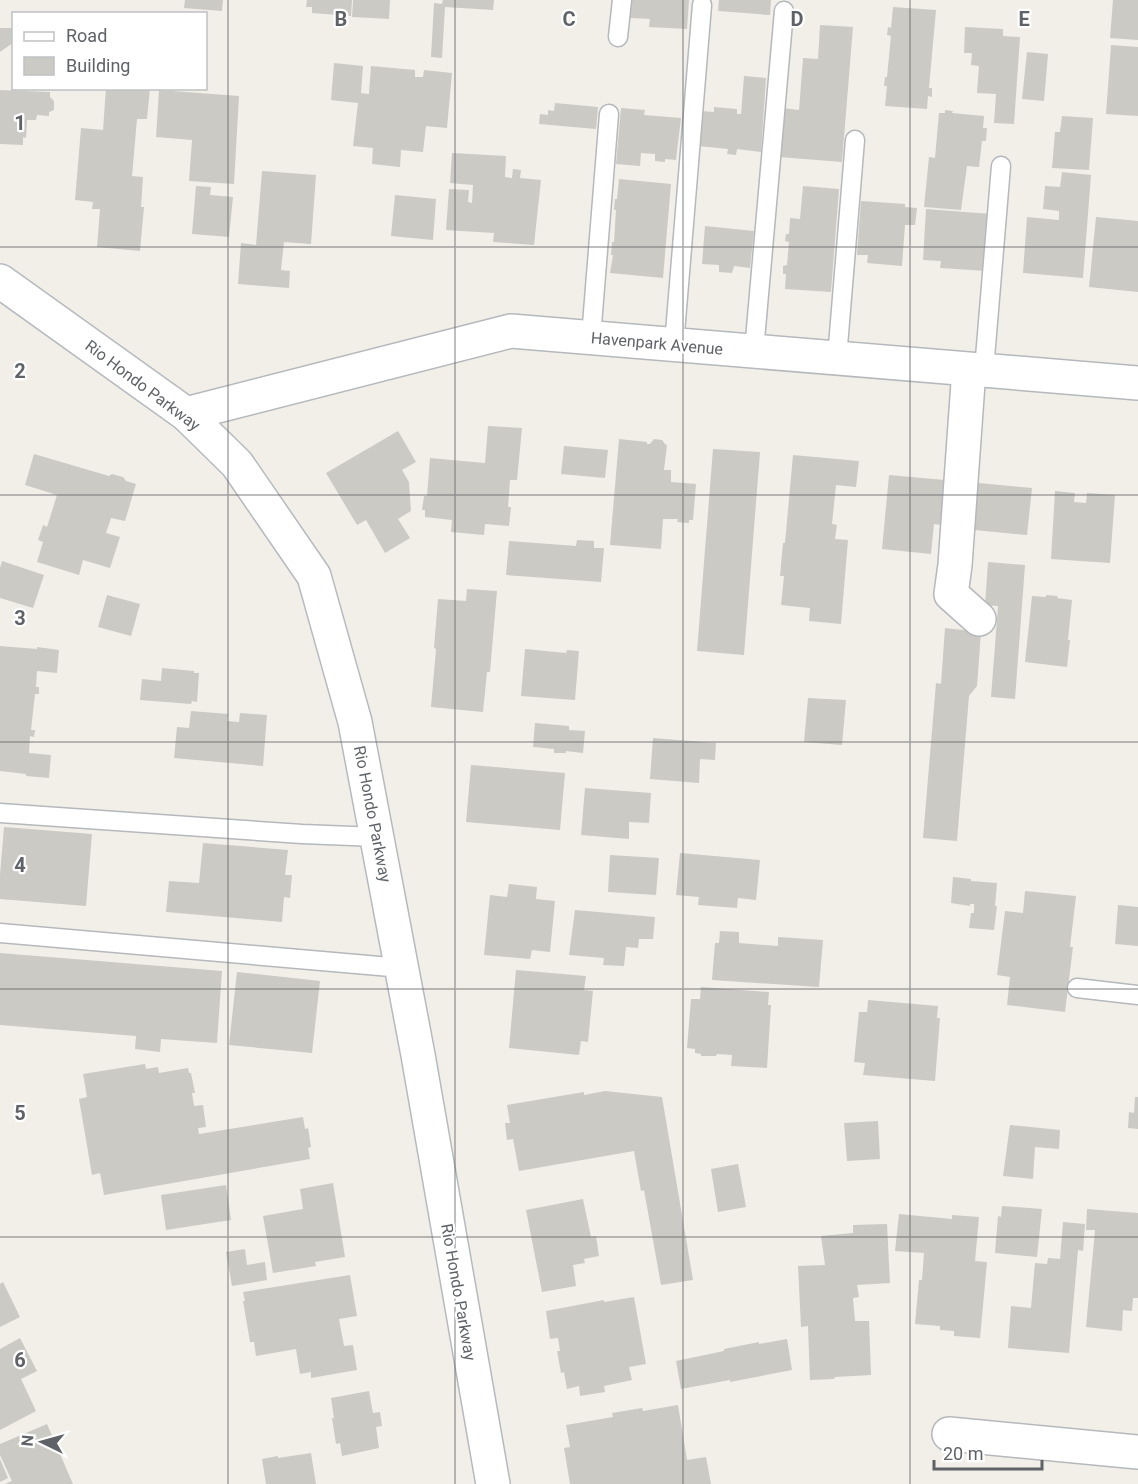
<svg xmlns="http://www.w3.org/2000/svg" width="1138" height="1484" viewBox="0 0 1138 1484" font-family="Roboto,sans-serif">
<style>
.building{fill:#cccac5}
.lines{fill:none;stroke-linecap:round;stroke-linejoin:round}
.lane-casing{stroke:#b5b8bc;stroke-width:21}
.street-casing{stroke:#b5b8bc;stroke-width:36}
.secondary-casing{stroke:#b6babf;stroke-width:36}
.lane{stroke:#fff;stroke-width:18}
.street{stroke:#fff;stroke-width:33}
.secondary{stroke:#fff;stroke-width:33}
.grid{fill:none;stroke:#5f6368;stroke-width:1.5;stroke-opacity:0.55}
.labels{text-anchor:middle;stroke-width:4.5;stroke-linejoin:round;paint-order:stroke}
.street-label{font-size:16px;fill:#5f6368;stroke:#fff}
.grid-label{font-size:20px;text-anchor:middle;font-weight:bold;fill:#5f6368;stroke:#fff;stroke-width:4.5;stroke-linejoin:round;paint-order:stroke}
</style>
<rect width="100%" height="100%" fill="#f1efe8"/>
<path class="building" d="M185,0H223L222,11L184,8Z
M307,0H352L351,16L312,13V7H306Z
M353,0H390L389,19L352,17Z
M443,0H494L493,10L445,7L442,58L431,57L434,3L442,4Z
M632,0H689L687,29L649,27L650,19L630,18Z
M719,0H771L770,15L718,11Z
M1113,0H1138V40L1110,38Z
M893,7L936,10L929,88H932V97L928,96L927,109L885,106L887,86H884L885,77H887L891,36L887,35L888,27L891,28Z
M820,25L853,27L842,162L779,157L783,108L799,110L803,58L818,59Z
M965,27L1003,29V36L1020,37L1014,124L994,123L996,94L977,93L979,66L971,65L972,53H964Z
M0,28H14V42L0,52Z
M1111,45L1138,47V116L1106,114Z
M1027,52L1048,54L1044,101L1022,99Z
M334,63L363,66L361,93L369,94L371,66L415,70V77H423L424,70L452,73L447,128L426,126L423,152L401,150L400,167L372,164L373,148L353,146L358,103L331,100Z
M744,76L766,78L761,152L737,149L736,155L727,154L728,149L698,146L701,111L714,112V107L737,109V114H741Z
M106,88H150L147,119H137L132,176L143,177L141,207H144L140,251L97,247L100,209H92L93,202L75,200L81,128L103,130Z
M0,90L50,92V97L54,101V110L49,112V116L37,115L36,120H27L26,138L23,137V145L0,144Z
M159,90L239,96L234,184L189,181L192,140L156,137Z
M555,103L598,107L596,129L539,124L540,114L548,115V110L554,111Z
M621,108L645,110L644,115L681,118L676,160L665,159V162L655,161V154L641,153L640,166L616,164Z
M945,110L953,111L952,113L984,116L983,128H987L986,141H982L979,167L967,166L961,210L924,207L929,157L935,158L939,113H945Z
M1062,116L1093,118L1089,170L1052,168L1055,132H1060Z
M452,153L506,156L505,177L512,178L513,169L521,170L520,178L541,180L534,245L493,242L494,233L446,230L449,189L469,190L468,202L472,203L473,185L450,183Z
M262,171L316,175L311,244L284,242L281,270L290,271L289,288L238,284L241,243L256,245Z
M1062,172L1091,175L1083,278L1023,273L1027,217L1059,220V211L1043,209L1045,186L1060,187Z
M619,179L671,184L663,278L610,273L613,255H611L612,242H614L616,210H614L615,199H617Z
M196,186L211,187L210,195L233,197L229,237L192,234Z
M803,186L839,189L831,292L785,289L786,274H783V266L787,265L789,242L785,241L786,234H789L790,218L800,219Z
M395,195L436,199L433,240L391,236Z
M861,201L905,204V207L917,208L915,225H905L902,266L867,263L868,255H857Z
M926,209L991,214L987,271L940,268L941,261L923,260Z
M1096,217L1138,221V292L1089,287Z
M705,226L754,231L750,268L734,266L732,273L719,272V265L702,264Z
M488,426L522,428L517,480H510L508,507H511L509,526L485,524L484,535L451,532L452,520L425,517V510H422L424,496H427L430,458L485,463Z
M398,431L416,462L402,470L409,482L411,511L398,519L410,538L385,553L366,520L357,525L326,473Z
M619,439L647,442V444H650L654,439L662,440L665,444L667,445L664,470H671V482L696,484L693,520H689V523L677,522L678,519H663L661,549L610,545Z
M564,446L608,450L605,478L561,474Z
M713,449L760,452L744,655L697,651Z
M34,454L109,476L112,474L123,477L126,481L136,484L125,521L111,518L106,533L120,537L110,568L83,560L79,575L37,562L43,542L38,540L43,525L47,527L57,495L25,485Z
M793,455L859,461L856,487L836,485L832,524L837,525L835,539L848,540L841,624L809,621L810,608L781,605L784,576H780L783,543H785Z
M889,475L945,480L941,525L934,524L931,554L882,549Z
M969,482L1032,488L1027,535L964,529Z
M1055,491L1075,493L1074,502L1086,503L1087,493L1115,495L1110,563L1051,559Z
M577,540L594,541V548H604L601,582L506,575L509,541L576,546Z
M2,561L44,575L33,608L0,598V568Z
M988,562L1025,565L1015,699L991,697L998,606L985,605Z
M467,589L497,591L490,672H487L483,712L431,707L436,649L434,648L438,599L466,601Z
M107,595L140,604L131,636L98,627Z
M1046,595L1058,596L1057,598L1072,600L1068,640H1070L1067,667L1025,662L1032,596L1046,597Z
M945,628L981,632L977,686L969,696L957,841L923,838L936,683L941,684Z
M0,646L37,649V647L59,650L57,673L37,671L36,687H39V694H35L31,730H35L34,737L30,736L29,753L51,755L49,778L26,776V774L0,771Z
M525,649L566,653L567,650L579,651L575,700L521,696Z
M162,668L194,671V673H199L197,702L192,701L191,704L140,700L142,679L161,681Z
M808,698L846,700L842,745L804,742Z
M191,711L228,714L227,721L239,722L240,713L267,715L263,766L174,758L177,727L189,728Z
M535,723L569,726V730L585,731L583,753L566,751V753H554V749L533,747Z
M653,738L716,743L715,760L700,759L699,783L650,779Z
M471,765L565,773L560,830L466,822Z
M585,788L651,793L649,823L629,822V839L581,835Z
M4,827L92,834L86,906L0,899V875Z
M203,843L288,850L285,875H292L290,898L284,897L282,922L166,912L169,881L199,883Z
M680,853L760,860L756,900L738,898L737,908L698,905L699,897L676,895Z
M610,855L659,858L656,895L608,892Z
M953,877L971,879V881L997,883L995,906H997L994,930L969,928L971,913H974V904H970V906L951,903Z
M509,884L537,887L536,899L555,901L550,952L532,950L530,959L484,955L490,895L507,897Z
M1025,891L1076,896L1070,947H1073L1065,1012L1007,1005L1010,977L997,975L1005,911L1023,913Z
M1118,905L1138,907V946L1115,944Z
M575,910L655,917L653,939H639L638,948L626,947L624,966L603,965L604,958L569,955Z
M720,931L739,932V943L778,946V937L823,940L819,987L712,980L715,943H719Z
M0,953L222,971L217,1043L161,1039L160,1052L135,1049L136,1036L0,1025Z
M516,970L586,976L584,990L593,991L588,1042L581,1041L579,1055L509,1048Z
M237,972L320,981L312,1053L229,1045Z
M701,987L769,992L768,1005H771L767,1068L731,1066L732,1055L717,1054L716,1056H701V1054L695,1053V1049L687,1048L691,999H700Z
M868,1000L938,1006L937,1018H940L935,1081L863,1075L865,1063L854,1062L859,1012H867Z
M145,1064L146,1069L158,1067L159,1073L188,1068L189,1073H191L195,1093H192L194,1106L203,1105L206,1127L198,1128L199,1134L303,1117L305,1129L308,1128L311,1147L308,1148L310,1159L104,1195L100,1173L92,1175L79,1099L87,1097L83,1074Z
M605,1091L662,1097L693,1280L661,1285L644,1190L641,1191L634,1151L519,1171L513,1139L507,1140L505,1123H510L507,1105L584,1092V1095Z
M1135,1097H1138V1129L1128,1128L1129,1112L1134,1113Z
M878,1121L880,1159L847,1161L844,1123Z
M1010,1125L1060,1130L1059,1149L1035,1147L1033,1179L1003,1176Z
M738,1164L746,1207L718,1212L711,1169Z
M333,1183L345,1257L315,1262L316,1266L273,1273L263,1216L303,1209L300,1189Z
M226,1185L231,1220L166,1230L161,1195Z
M583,1199L591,1237L596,1236L599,1256L584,1259L585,1263L573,1265L576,1286L542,1292L526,1210Z
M1002,1206L1042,1209L1037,1257L995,1253L998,1216L1001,1217Z
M1087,1209L1138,1213V1298H1133L1132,1311L1123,1310L1122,1331L1086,1327L1095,1230H1086Z
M899,1214L952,1219V1215L979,1217L975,1261L987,1262L980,1338L954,1336V1331L940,1330V1326L915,1324L919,1280H922L924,1253L895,1251Z
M1063,1222L1085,1224L1083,1251L1078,1250L1069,1353L1008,1348L1011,1306L1031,1308L1035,1263L1047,1264L1048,1258L1060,1259Z
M887,1224L890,1283L857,1285L859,1297L853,1298L855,1321H869L871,1375L835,1377L834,1379L810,1380L808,1326L801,1327L798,1266L825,1265L821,1236L853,1233V1225Z
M245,1249L247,1265L265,1262L267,1280L232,1286L226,1252Z
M350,1275L357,1316L339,1319L344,1346L353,1345L357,1370L311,1378V1372L300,1374L296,1349L256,1356L254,1342H250L243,1301H245L243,1292Z
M3,1282L20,1317L0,1327V1284Z
M634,1297L646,1364L629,1367L632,1380L604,1386L605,1392L580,1396L579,1386L567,1389L564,1372L561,1373L557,1351H560L558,1338L550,1339L546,1311L604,1300V1302Z
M20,1338L37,1371L21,1379L36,1411L0,1430V1349Z
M787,1339L792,1370L730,1382V1380L681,1389L676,1361L724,1351V1349L759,1342V1344Z
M369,1391L373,1413L380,1412L382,1426L376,1427L379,1448L342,1456L340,1443L336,1444L332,1418H334L331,1398Z
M678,1405L687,1460L706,1457L711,1484H570L564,1448L570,1447L566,1425L613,1417L612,1413L642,1408L643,1411Z
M47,1424L73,1484H5L12,1481L0,1455V1444Z
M311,1453L316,1484H266L262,1459L278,1456V1458Z
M0,1459L8,1478L0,1482Z"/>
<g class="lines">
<g class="lane-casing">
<path id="lane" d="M618,37L622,0
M591,337L609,114
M674,345L702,5
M754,351L784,11
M837,358L855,140
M984,370L1001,166
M0,813L302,834L377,837
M0,933L402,968
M1077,988L1138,995"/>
</g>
<g class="street-casing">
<path id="street" d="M969,369L955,565L951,594L979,619
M186,414L511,331L1138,383
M949,1434L1138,1452"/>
</g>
<g class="secondary-casing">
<path id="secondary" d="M0,281L186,414L237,464L314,576L355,722L418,1055L493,1484"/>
</g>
<use href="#lane" class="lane"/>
<use href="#street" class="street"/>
<use href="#secondary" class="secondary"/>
</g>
<path class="grid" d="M228,0V1484M455,0V1484M683,0V1484M910,0V1484M0,247H1138M0,495H1138M0,742H1138M0,989H1138M0,1237H1138"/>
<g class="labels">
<g class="street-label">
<text transform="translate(657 343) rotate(5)" y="6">Havenpark Avenue</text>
<text transform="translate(143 385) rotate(37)" y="6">Rio Hondo Parkway</text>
<text transform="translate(373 814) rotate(79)" y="6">Rio Hondo Parkway</text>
<text transform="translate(459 1292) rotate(80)" y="6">Rio Hondo Parkway</text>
</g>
</g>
<g class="grid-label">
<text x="341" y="26">B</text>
<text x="569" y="26">C</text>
<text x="797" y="26">D</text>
<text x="1024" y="26">E</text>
<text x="20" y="130">1</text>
<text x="20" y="378">2</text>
<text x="20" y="625">3</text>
<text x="20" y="872">4</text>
<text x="20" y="1120">5</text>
<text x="20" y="1367">6</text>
</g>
<rect x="12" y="12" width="195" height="78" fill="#ffffff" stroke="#bfc1c3" stroke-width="1.5"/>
<rect x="24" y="32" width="30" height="9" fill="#ffffff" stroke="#bfc1c3" stroke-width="1.5"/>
<text x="66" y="42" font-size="18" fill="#5f6368">Road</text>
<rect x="24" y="57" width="30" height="18" fill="#cccac5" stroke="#bfc1c3" stroke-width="1.5"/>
<text x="66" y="72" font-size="18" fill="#5f6368">Building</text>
<g transform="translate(42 1442) rotate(275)" stroke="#ffffff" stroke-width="4.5" paint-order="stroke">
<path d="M0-4.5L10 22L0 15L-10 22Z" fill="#5f6368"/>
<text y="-9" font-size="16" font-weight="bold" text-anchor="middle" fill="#5f6368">N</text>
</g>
<path d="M934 1460v9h108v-9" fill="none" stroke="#5f6368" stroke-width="3"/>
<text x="943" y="1460" font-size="18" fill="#5f6368" stroke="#ffffff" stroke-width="4.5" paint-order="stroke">20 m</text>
</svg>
